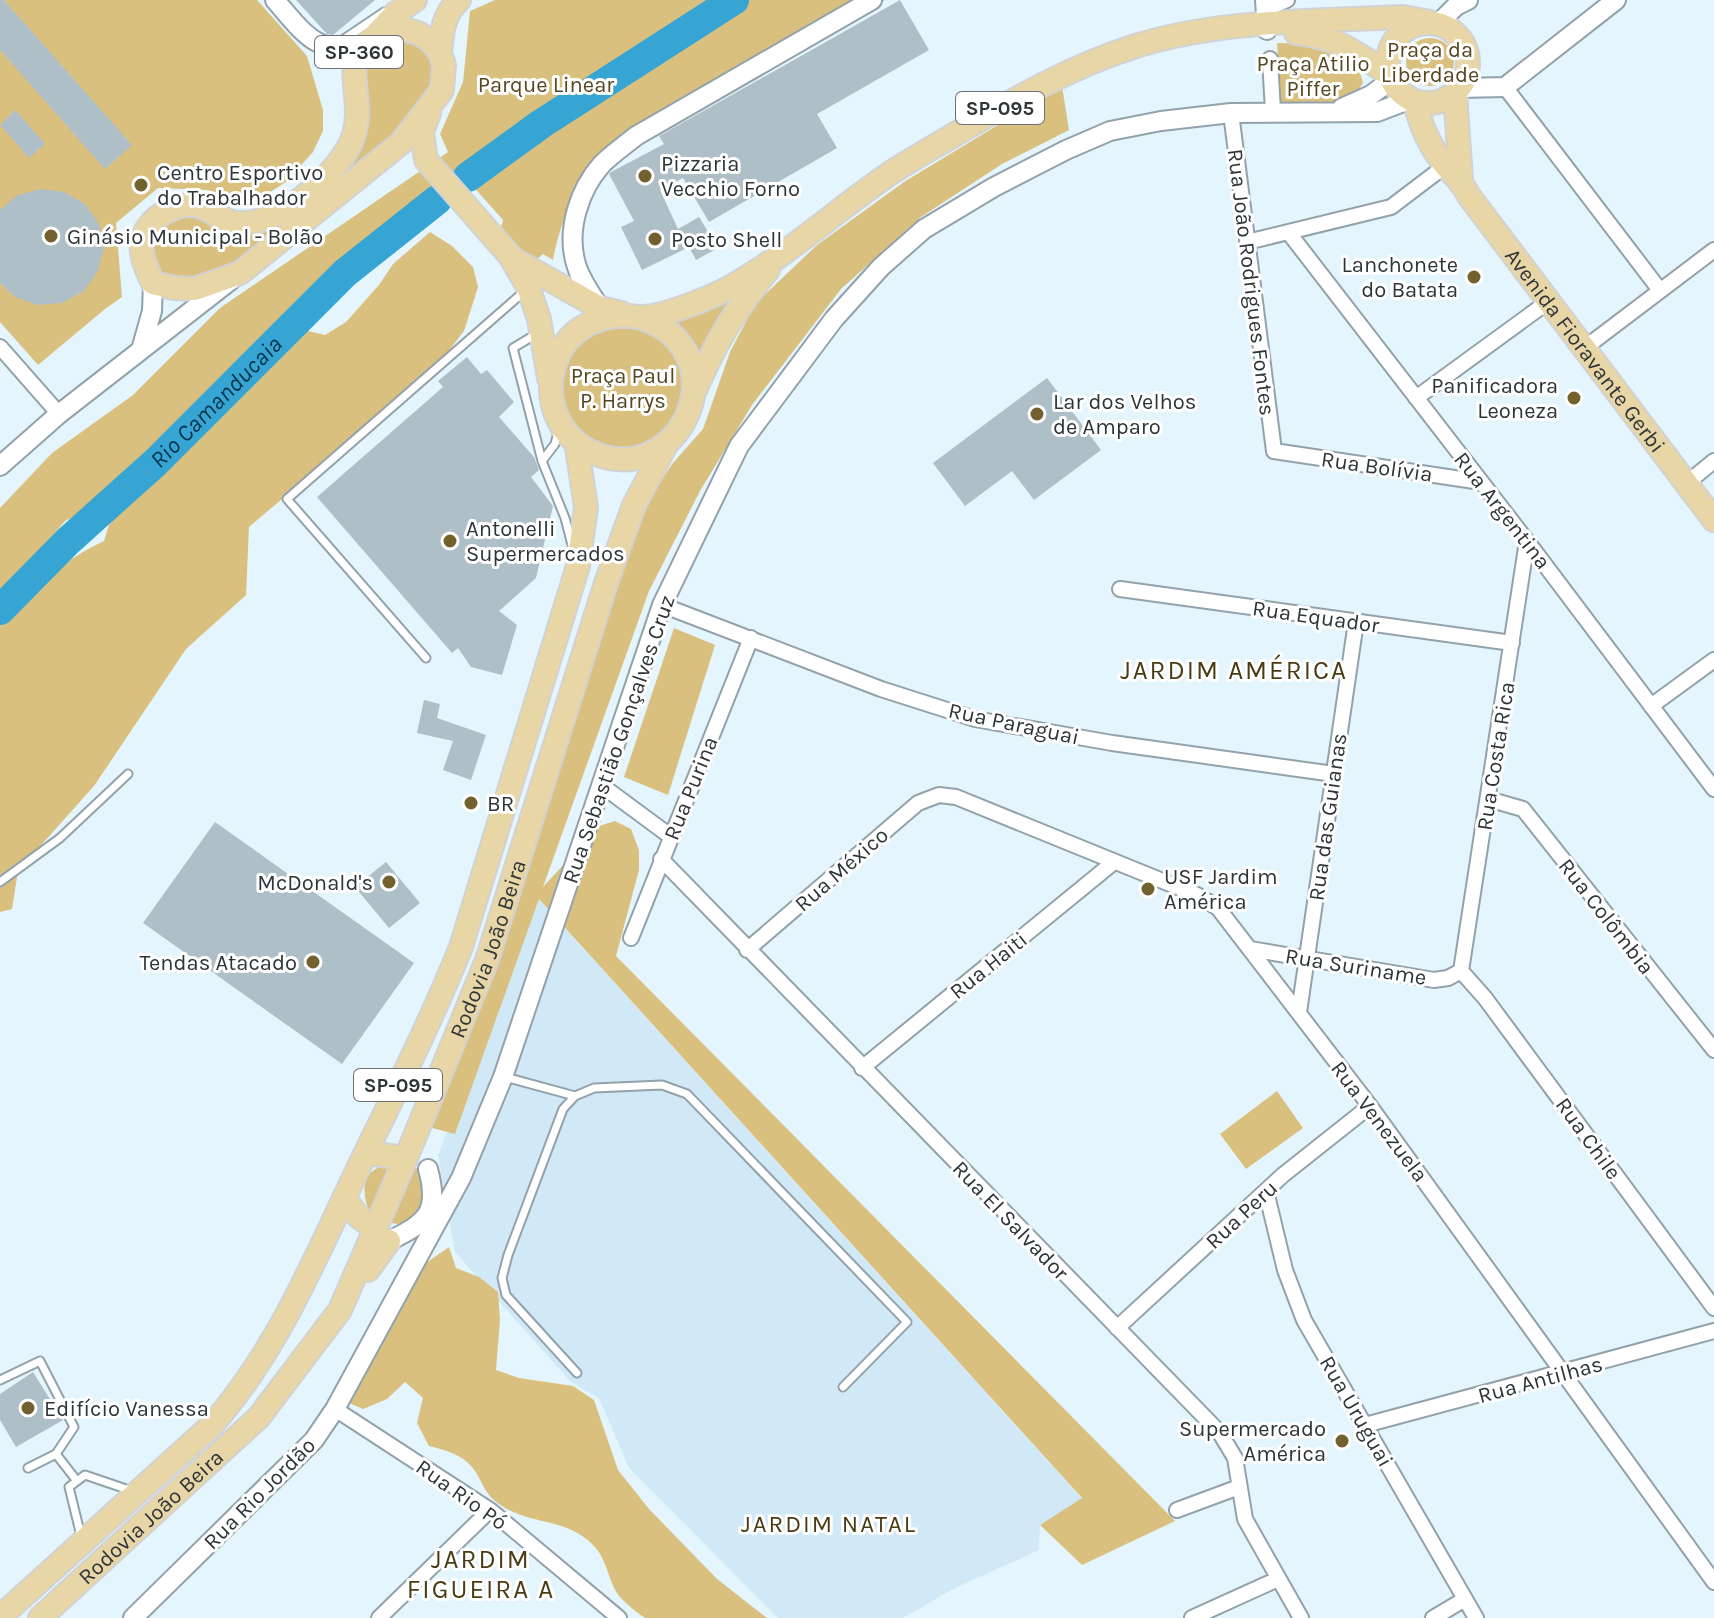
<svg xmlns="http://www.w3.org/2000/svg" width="1714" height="1618" viewBox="0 0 1714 1618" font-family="Karla,sans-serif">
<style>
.built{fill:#d1e9f6}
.green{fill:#dac07f}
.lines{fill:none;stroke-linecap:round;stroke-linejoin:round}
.river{stroke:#36a5d4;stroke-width:30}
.building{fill:#afbfc7}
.service-casing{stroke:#93a2aa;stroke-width:11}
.minor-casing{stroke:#93a2aa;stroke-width:18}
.tertiary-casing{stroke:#93a2aa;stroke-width:22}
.primary-casing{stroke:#d1d2d3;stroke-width:26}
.service{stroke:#fff;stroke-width:7}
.minor{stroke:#fff;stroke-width:14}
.tertiary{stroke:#fff;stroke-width:18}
.primary{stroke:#e8d6a6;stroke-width:22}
.poi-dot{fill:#73602f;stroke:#fff;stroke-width:3}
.labels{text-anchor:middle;stroke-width:6;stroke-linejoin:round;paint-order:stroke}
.shield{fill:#fff;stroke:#6d7174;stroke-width:2}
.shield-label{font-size:20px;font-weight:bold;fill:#2e3438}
.park-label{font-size:22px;fill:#55471f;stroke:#fff}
.poi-label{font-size:22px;fill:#2e3438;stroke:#fff;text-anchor:start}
.street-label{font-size:22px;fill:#2e3438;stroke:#fff}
.water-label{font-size:24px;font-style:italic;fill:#043549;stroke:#fff}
.neighbourhood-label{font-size:24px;letter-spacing:2px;fill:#493b12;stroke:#fff}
.quarter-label{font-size:26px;letter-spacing:2px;fill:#493b12;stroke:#fff}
</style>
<rect width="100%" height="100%" fill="#e4f5fd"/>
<path class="built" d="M536,896L1082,1499L1040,1525L1039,1550L953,1589L903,1618H778L629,1468L599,1398L571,1382L455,1252L438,1155Z"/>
<path class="green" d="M0,0H257L307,56L323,110V131L313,152L286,182L256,201L233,202L208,190L158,188L116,223L122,297L105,309L38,365L0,322Z
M495,0H885L614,157C574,196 565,204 553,260L543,254L537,259H510L496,246L503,220L470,183C442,210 409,215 378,234C356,247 344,271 328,290C311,308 308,300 300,329L325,335L346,322L379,285L393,264L430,232L452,246L473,267L478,287L464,331L434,370L249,527L246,595L186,649L94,786L18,871L12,909L0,912V623C20,592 70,557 104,541L111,518L88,510L65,521L0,597V508L52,453L133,395L220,308L448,152L440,134L463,82L470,11Z
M395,37L410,39L421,46L429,54L434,67L431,92L392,138L234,264L192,277L161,276L150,255L152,237C183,208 185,213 222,230L314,199L366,133L364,89L361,74L371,49Z
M1406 62a24 24 0 1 1 48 0a24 24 0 1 1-48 0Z
M1277,43C1308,43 1357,47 1363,83C1345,112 1311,105 1281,104Z
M1062,86L1069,130L1002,164L921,217L841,289L752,405L700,491L649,591L543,887L599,826L615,821L631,829L639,850V870L616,956L1175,1521L1082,1565L1040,1525L1082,1498L539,899L455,1134L432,1128L480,1004L644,507L672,464L703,429L730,352L755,304L817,245L904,182Z
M759,274L700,362L664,321Z
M562 388a61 61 0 1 1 122 0a61 61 0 1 1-122 0Z
M674,628L715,645L668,795L624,777Z
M1277,1091L1303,1128L1246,1169L1220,1134Z
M395,1162L370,1216C360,1186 361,1169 395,1162Z
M415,1166L427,1182L428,1206L406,1225L391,1223Z
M449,1247L456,1268L479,1277L498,1292L500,1320L496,1370L519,1378L573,1386L594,1400L618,1470L649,1509L717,1579L767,1618H645C634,1610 620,1600 614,1588C607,1573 605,1556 592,1544C566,1518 531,1525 502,1506C481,1492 485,1483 472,1467C461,1454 445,1450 429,1446L417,1423L423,1398L405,1382L387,1399L363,1409L340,1399L413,1272Z"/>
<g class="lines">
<g class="river">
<path d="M468,177L541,124L734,0"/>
<path id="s1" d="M0,610L68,541L156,462L345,273L437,200"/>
</g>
</g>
<path class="building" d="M0,0H4L132,145L105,169L0,50Z
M296,0H375L333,35L327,34Z
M900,0L929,50L817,114L837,148L709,222L683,178L660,190L678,229L699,217L718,248L696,260L689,247L642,270L621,227L634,221L609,174L611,172L664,144L659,136Z
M15,110L45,144L29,158L0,125Z
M40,189L64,192L85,204L99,224L104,248L98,271L84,291L62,303L38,305L15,297L0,283V210L16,196Z
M467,357L481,374L487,370L514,402L499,417L534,457L539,470L531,477L553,506L536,578L499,611L517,625L502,675L471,667L458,648L452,653L317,497L443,387L438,381Z
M1047,378L1101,450L1034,500L1012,471L965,506L933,463Z
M424,700L440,704L437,718L486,735L471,780L443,770L453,741L417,733Z
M215,822L414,963L342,1064L143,923Z
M386,862L420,903L389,928L355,887Z
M33,1372L63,1420L16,1447L0,1420V1394Z"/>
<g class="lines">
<g class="service-casing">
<path id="service" d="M338,43L384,12
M538,333L513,348L542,461L565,518L572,545
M542,461L555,444L559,428
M426,658L287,499L527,289
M0,882L60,838L128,774
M505,1077L575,1096
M577,1373L506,1295L502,1278L508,1255L563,1109L575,1096L594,1088L662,1085L687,1094L907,1322L843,1387
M0,1380L40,1361L74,1427L56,1454L28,1468
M56,1454L77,1481
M81,1536L69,1487L85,1475L132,1491"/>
</g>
<g class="minor-casing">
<path id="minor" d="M1265,9L1287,0
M1270,59L1273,111
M1505,87L1659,289
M1231,113L1274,451L1481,482
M1289,233L1527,541L1714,789
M1247,242L1391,207L1445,166
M0,347L59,414
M1586,347L1714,250
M1416,398L1549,301
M1687,483L1714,461
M1120,589L1512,643
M662,605L881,689L975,719L1112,743L1334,774
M1651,706L1714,660
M601,785L670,836
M1488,799L1523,809L1714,1050
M661,859L1220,1433L1235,1458L1245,1519L1301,1618
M631,938L751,638
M1250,949L1434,980L1448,978L1461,971
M747,950L918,803L939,795L956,797L1197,895L1218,908L1370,1106L1714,1582
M1461,971L1527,541
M1461,971L1485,998L1714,1308
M1299,1012L1356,622
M862,1068L1114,862
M1266,1191L1285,1270L1304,1320L1476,1618
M1117,1328L1283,1175L1370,1106
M335,1409L490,1510L619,1618
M1365,1425L1714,1331
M1177,1510L1239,1487
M379,1618L490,1510
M1192,1618L1278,1579
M1433,1618L1465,1599"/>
</g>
<g class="tertiary-casing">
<path id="tertiary" d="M275,0C302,31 318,58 363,45
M1265,0L1267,30
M1439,23L1456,6L1468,0
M1460,88L1505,87L1616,0
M1342,108L1371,95L1391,80
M600,308C591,294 580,279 576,264C566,230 579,190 602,164C612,154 625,145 636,136L872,0
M141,350L152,311L153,283
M0,466L59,414L231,280
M389,1241C426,1223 440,1213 428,1169
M133,1618L314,1440L335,1409L461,1178L503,1077L662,605L739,446L834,319L881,267L924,229L994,187L1066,150L1110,131L1161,121L1231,113L1377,112L1411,99"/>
</g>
<g class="primary-casing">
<g id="primary">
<circle cx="1428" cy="63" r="40"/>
<path d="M390,29H404L418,33L431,41L440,53L444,65L442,90L401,143L240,273L195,289L174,288L153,283C147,270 140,256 142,242C146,218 176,201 199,206C213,210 222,222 238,223C255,224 276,216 290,207C313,191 346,162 354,134C367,91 330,51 390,29Z"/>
<path d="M377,33L396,13L415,0"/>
<path d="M1296,33C1338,37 1355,53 1389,74"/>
<path d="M440,53C442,31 443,15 459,0"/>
<path d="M1455,93L1461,179"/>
<path id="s2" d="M1415,101C1420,124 1430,147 1445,165C1456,178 1461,180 1469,196L1714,520"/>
<path d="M429,113L422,132L426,160L510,256L528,287L539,319L549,378"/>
<path d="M513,259L600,308L621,313"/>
<path d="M642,318C649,321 658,324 665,329C731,379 673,484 596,454C550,437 537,379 567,341C581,323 607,314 630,316C634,316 638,318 643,317C666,316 713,297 734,285C790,253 839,208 892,172C914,158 937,145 959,132C1016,98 1074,65 1139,45C1221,20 1317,21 1403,17L1430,22"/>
<path d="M695,390C717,341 733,312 768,270"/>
<path d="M366,1153L406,1158"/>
<path d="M344,1198L358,1216L376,1230"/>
<path d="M368,1270L389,1241"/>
<path d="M0,1617L211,1426C276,1353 314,1261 356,1173C392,1098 430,1024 461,947L578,566L586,507L576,442"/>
<path id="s3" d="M40,1618L259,1417L340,1310L406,1158L487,960L606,583L634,505L666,445"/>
</g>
</g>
<use href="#service" class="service"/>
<use href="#minor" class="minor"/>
<use href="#tertiary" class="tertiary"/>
<use href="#primary" class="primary"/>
</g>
<g class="poi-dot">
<circle cx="645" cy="176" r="8"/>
<circle cx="141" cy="185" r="8"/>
<circle cx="51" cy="236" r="8"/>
<circle cx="655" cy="239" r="8"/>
<circle cx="1474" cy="277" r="8"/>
<circle cx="1574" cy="398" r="8"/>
<circle cx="1037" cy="414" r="8"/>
<circle cx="450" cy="541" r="8"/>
<circle cx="471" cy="803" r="8"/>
<circle cx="389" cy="882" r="8"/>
<circle cx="1148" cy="889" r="8"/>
<circle cx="313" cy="962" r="8"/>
<circle cx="28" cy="1408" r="8"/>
<circle cx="1342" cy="1441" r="8"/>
</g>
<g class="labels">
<g class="shield">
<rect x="315" y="36" width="88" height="32" rx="6"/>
<rect x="956" y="92" width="88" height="32" rx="6"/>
<rect x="354" y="1069" width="88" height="32" rx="6"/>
</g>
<g class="shield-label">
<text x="359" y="59">SP-360</text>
<text x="1000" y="115">SP-095</text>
<text x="398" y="1092">SP-095</text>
</g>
<g class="park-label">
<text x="1430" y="57">Praça da<tspan x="1430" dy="25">Liberdade</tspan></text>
<text x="1313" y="71">Praça Atilio<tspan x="1313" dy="25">Piffer</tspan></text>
<text x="546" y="92">Parque Linear</text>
<text x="623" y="383">Praça Paul<tspan x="623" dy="25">P. Harrys</tspan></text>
</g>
<g class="poi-label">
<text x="661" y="171">Pizzaria<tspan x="661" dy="25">Vecchio Forno</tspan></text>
<text x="157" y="180">Centro Esportivo<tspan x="157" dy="25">do Trabalhador</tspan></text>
<text x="67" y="244">Ginásio Municipal - Bolão</text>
<text x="671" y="247">Posto Shell</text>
<text x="1458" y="272" text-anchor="end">Lanchonete<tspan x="1458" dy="25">do Batata</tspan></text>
<text x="1558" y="393" text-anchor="end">Panificadora<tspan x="1558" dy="25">Leoneza</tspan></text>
<text x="1053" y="409">Lar dos Velhos<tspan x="1053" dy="25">de Amparo</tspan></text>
<text x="466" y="536">Antonelli<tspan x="466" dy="25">Supermercados</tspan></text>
<text x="487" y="811">BR</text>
<text x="1164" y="884">USF Jardim<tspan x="1164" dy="25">América</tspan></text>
<text x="373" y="890" text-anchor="end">McDonald's</text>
<text x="297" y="970" text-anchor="end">Tendas Atacado</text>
<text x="44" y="1416">Edifício Vanessa</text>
<text x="1326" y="1436" text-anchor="end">Supermercado<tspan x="1326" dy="25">América</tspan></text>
</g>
<g class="street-label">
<text transform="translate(1252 282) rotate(83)" y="8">Rua João Rodrigues Fontes</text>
<text dy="8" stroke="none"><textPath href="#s2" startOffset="304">Avenida Fioravante Gerbi</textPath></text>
<text transform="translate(1377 466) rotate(8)" y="8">Rua Bolívia</text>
<text transform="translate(1503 510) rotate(52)" y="8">Rua Argentina</text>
<text transform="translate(1316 616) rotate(8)" y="8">Rua Equador</text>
<text transform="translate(1014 723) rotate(12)" y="8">Rua Paraguai</text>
<text transform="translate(618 739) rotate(-71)" y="8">Rua Sebastião Gonçalves Cruz</text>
<text transform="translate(1495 756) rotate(-81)" y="8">Rua Costa Rica</text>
<text transform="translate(690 788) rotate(-68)" y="8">Rua Purina</text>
<text transform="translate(1327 817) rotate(-82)" y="8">Rua das Guianas</text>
<text transform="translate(841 869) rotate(-41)" y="8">Rua México</text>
<text transform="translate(1607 916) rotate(52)" y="8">Rua Colômbia</text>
<text dy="8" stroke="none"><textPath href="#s3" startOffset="822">Rodovia João Beira</textPath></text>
<text transform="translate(988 965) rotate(-39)" y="8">Rua Haiti</text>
<text transform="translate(1356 966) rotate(9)" y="8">Rua Suriname</text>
<text transform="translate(1380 1121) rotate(53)" y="8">Rua Venezuela</text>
<text transform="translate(1589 1138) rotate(54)" y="8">Rua Chile</text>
<text transform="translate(1241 1214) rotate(-43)" y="8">Rua Peru</text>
<text transform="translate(1011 1220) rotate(46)" y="8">Rua El Salvador</text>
<text transform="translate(1540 1379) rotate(-15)" y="8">Rua Antilhas</text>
<text transform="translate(1357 1411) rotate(60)" y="8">Rua Uruguai</text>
<text transform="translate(259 1493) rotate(-45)" y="8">Rua Rio Jordão</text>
<text transform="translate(462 1494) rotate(35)" y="8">Rua Rio Pó</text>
<text dy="8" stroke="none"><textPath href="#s3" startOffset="150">Rodovia João Beira</textPath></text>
</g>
<g class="water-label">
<text dy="8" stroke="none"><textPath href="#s1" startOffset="300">Rio Camanducaia</textPath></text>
</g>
<g class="neighbourhood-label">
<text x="829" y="1532">JARDIM NATAL</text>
</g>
<g class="quarter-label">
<text x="1234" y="679">JARDIM AMÉRICA</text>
<text x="481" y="1568">JARDIM<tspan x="481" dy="30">FIGUEIRA A</tspan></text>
</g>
</g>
</svg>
